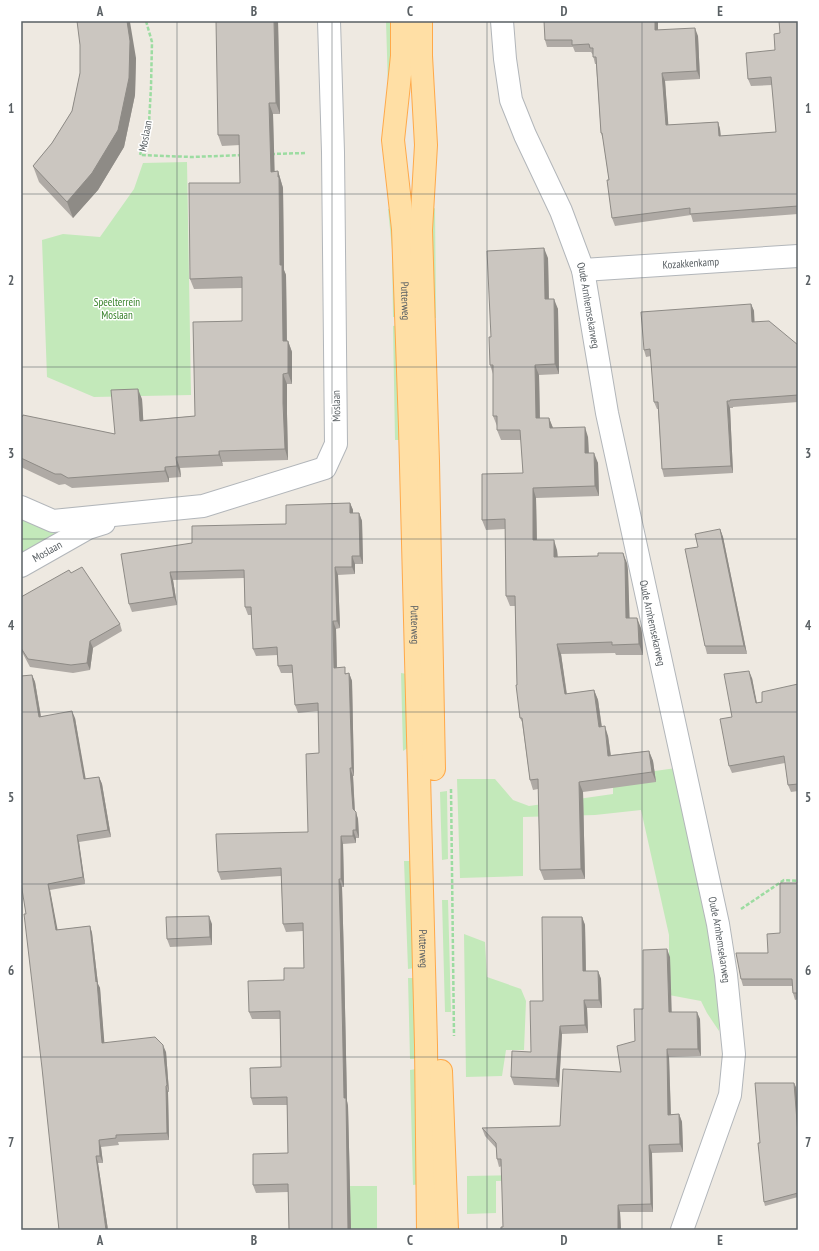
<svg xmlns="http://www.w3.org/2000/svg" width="819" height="1251" viewBox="0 0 819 1251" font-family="'PT Sans Narrow',sans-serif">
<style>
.green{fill:#c3e9ba}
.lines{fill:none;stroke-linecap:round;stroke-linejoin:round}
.street-casing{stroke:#b2b6ba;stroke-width:24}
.primary-casing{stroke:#ffa949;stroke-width:24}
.path{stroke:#9cdca1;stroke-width:2.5;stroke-dasharray:4 2;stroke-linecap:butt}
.street{stroke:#fff;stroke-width:22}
.primary{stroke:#ffdfa5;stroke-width:22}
.wall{fill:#afaaa5}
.shaded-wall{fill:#8e8b86}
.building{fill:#cbc6c0;stroke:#8e8b86}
.grid{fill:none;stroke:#5a6064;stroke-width:1;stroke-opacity:0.55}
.labels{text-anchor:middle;stroke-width:3;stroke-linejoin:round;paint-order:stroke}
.street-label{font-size:11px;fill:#5a6064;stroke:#fff}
.park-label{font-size:11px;fill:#38822b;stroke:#fff}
.neatline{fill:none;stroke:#5a6064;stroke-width:1.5}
.grid-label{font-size:13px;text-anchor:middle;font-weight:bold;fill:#5a6064}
</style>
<rect width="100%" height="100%" fill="#eee9e1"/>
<path class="green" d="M386,21H394L388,87Z
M187,162L191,395L94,397L47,377L42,240L63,234L100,237L134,189L143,163Z
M393,208L398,317H393L392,249L388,209Z
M435,208L436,318H430L431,210Z
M399,325L401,440H395L393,326Z
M21,520L49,525L54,530L55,538L21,555V545L22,541L21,540Z
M401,673L407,674L409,747L403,751Z
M676,768L720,978L719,1031L707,1013L701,1001L669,995V935L641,810L595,815L523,817V876L460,878L457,779H495L513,800L529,806L613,794V777Z
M447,791L448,859L442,860L440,792Z
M404,861H411L414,968L408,969Z
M442,900H448L451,1012H445Z
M464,934L485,942L487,977L521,989L526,1001L524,1050H506L502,1076L466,1077Z
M408,978H414L416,1059H410Z
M416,1069L420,1184L413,1185L410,1070Z
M581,1174L576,1179L496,1181V1213L467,1214V1176Z
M349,1186H377V1230H348Z"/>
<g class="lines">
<g class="street-casing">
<g id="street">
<path id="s1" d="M502,21L505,59L511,100L525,135L561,211L583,270L607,413L718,924L726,975L734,1054L730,1095L682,1230"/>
<path id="s2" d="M583,270L798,256"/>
<path d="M21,507L53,521L203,506L325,468L336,444L333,152L329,21"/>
<path id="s3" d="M21,566L88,528L104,523"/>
</g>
</g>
<g class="primary-casing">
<g id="primary">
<path id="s4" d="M402,21V56L393,140L403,229L410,427L426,1045L428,1230"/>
<path d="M421,21V56L426,145L421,230L428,461L434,769"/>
<path d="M441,1071L447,1230"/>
</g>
</g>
<path class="path" d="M146,21L152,42L151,87L149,123L140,155L192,157L242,155
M271,154L306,153
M451,789L454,1036
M741,909L784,880L798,881"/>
<use href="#street" class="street"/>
<use href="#primary" class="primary"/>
</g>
<path class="wall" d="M278,21L280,114H273L274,172L278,171L283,188L284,270L286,275L287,341H288L292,352V384H287V414L288,460L222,462L223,466L180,468L181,477L169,478V482L72,488L65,484L59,485L21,467V415L22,417L115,434L142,399L143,420L195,416L242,321V288L194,289L190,279L240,183V145L222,146L218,135Z
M658,21V30L698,36L700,79L665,81L668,125L718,122L720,129L721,136L776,132L772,85L751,86L748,79L775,50L780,33L798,21V214L693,222L691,215L615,226L612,218L609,180L603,139L601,133L596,64H595L593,55L591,52H575L573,47H547L545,40Z
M80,45L136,58L135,95L124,147L98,190L73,218L39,182L33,166L52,143L72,111L80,73Z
M548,258L549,299L558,309L559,374L539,375L540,418H549L553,428L588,437L589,453L598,463L599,496L536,498L537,540L557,550L558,557L627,563L628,571L629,618L641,628L642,634L643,655H616L615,653L561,654L567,694L594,690L598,700L602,727L608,736L611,755L649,751L653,761L656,782L583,792L585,879L544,880L540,870L538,789L533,790L530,780L522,722L520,718L517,685L515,606H510L506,596L505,529L486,530L482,520L523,473L521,440H501L497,430V426L493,416V374L490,365L491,337Z
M751,304L754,311V322L798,345V402L733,407V408H730L733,473L664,477L662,469L658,409H657L654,402L651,356L646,357L644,350Z
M350,503L353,510V513H359L362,521L363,564H355V574L338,575L340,628L336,629L337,668L347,674L349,673L352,681L354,776H353L355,811L358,819L359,838H356V843L343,844L344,887H342L344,960L347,1101L348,1106L351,1230H289L288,1192L256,1193L253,1185L288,1153L287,1105H253L251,1098L281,1067L280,1019H252L249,1012L284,980L304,968L303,931L286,932L283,924L281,876L221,880L218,872L308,832L319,753L318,711L298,713L295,705L293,673H281L278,666V655L256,656L253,649L252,615H248L245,607L244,578L173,580L177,605L132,612L129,604L192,543L286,524Z
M720,529L723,537L747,654H707L705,646L698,547Z
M71,573L120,624L122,631L93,648L90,670L73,673L30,667L21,650V597Z
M32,675L35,682L41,716L75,718L85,779L99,777L102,784L111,837L79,842L85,884L50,890L57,930L90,926L92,933L98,984L100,988L104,1043L166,1052L169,1092H168L169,1140L118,1142L119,1145L101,1147L103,1163H98L108,1230L26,914Z
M752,678L757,703L762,702L798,684V791L791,792L788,785L785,763L732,773L729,766L732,717Z
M798,883V999L795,1000L793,993L792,986H743L741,979L768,953L780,933Z
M582,917L585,925L586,971H598L601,979L602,1008H587L588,1033L562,1034L559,1087L514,1085L511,1077L531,1052L543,1001Z
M212,924V945L170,947L167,939Z
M670,957L671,1012L700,1019L701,1056L669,1057L671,1114H679L682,1122L683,1152L652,1153L653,1212H620L621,1230H501L503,1227L502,1166L499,1167L497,1159L496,1148L485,1136L482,1128L560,1126L621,1072L635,1041L643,1009Z
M796,1087L798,1117V1197L765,1206L764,1202L760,1143Z"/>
<path class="shaded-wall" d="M127,21H130V22L136,58L135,95L124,147L98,190L73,218L67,202Z
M274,21H278L280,114L276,103Z
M655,21H658V38L655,30Z
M695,28L698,36L700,79L697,71Z
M662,73L665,81L669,133L666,125Z
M269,103L273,114L275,182L271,172Z
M718,122L720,129L721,143L719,136Z
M278,171L283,188L284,270L286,275L287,352L283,341L280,265Z
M544,248L548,258L549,309L545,299Z
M554,299L558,309L559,374L555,364Z
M751,304L754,311L755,329L752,322Z
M288,341L292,352V384L288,373Z
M535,365L539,375L540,429L536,418Z
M283,374L287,384V414L288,460L285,449L283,403Z
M138,389L142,399L144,431L140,421Z
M727,401L730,408L733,473L731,466Z
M549,418L553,428H550Z
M585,427L588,437L589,463L585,453Z
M219,451L222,462L223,466L219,455Z
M594,453L598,463L599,496L595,486Z
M176,457L180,468L181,477L177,466Z
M165,467L169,478V482L165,471Z
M533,488L536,498L537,550L533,540Z
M350,503L353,510V521L350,513Z
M359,513L362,521L363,564L360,556Z
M720,529L723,537L747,654L744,646Z
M554,540L557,550L558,567L554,557Z
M623,553L627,563L628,571L630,628L626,618Z
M352,556L355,564V574L352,567Z
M335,567L338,575L340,628L337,621Z
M170,572L173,580L177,605L174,597Z
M637,618L641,628L642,634L643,655L639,644Z
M333,621L336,629L337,676L334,668Z
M90,641L93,648L90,670L87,663Z
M557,644L561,654L568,704L565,694Z
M749,671L752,678L758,710L756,703Z
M349,673L352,681L354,776L352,768Z
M32,675L35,682L42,724L39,717Z
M594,690L598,700L603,737L599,727Z
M72,711L75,718L87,786L84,779Z
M605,726L608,736L612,766L608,756Z
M649,751L653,761L656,782L652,772Z
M350,768L353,776L355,817L353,809Z
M99,777L102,784L111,837L108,830Z
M579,782L583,792L585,879L581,869Z
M356,812L358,819L359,838L356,830Z
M353,830L356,838V843L353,836Z
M77,835L79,842L85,884L83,877Z
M341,836L343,844L344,887L341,879Z
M339,879L342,887L344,960L347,1101L348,1106L351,1230H348L344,1098Z
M48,884L50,890L59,937L56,930Z
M209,916L212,924V945L210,937Z
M582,917L585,925L586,979L583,971Z
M90,926L92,933L98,984L100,988L105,1050L102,1043Z
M667,949L670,957L672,1019L669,1012Z
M598,971L601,979L602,1008L599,1000Z
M584,1000L587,1008L588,1033L585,1025Z
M697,1012L700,1019L701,1056L698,1049Z
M560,1026L562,1034L559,1087L556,1079Z
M163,1045L166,1052L169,1092L167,1085Z
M667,1049L669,1057L671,1122L668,1115Z
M794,1083L796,1087L798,1117V1134Z
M166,1086L168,1092L169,1140L167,1133Z
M679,1114L682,1122L683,1152L680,1144Z
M99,1140L101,1147L103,1163L100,1156Z
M649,1145L652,1153L653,1212L651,1204Z
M96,1156L98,1163L108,1230H106Z
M618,1205L620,1212L621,1230H618Z"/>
<path class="building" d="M77,21H127L130,41L129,78L118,130L92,173L67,202L33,166L52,143L72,111L80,73V45Z
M216,21H274L276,103H269L271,172L278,171V177H279L280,265H282L283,341H288V373L283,374V403L285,449L219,451V455L176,457L177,466L165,467V471L68,478L61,474H55L21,458V415L22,417L23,415L115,434L111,390L138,389L140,421L195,416L193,322L242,321V277L190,279L189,183H240L239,135H218Z
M544,21H655V30L695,28L697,71L662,73L666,125L718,122L719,136L776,132L771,77L748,79L746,53L775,50L774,34L780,33L779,21H798V206L690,214V208L612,218L607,180H609L602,133H601L596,57H593V48H590L589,44L572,45V40H545Z
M544,248L545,299H554L555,364L535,365L536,418H549L550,428L585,427V453H594L595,486L533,488V540H554V557L598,556V553H623L625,561L626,618H637L638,624L639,644L612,645V642L557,644L565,694L594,690L599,727L605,726L608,756L649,751L652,772L579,782L581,869L540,870L538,779L530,780L522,718H520L516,685H517L515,596H506L505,519L482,520V474L523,473L520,430H497V416H493V365H490L489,337H491L487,251Z
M751,304L752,322L769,321L798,345V395L730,400V401H727L731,466L662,469L658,402H654L650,349L644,350L641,312Z
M350,503V513H359L360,556H352V567H335L337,621H333L334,668L345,667V674L349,673L352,768H350L353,809L356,812V830H353V836H341V879H339L341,953L344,1098H346L348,1230H289L288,1184L253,1185V1154L288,1153L287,1097L251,1098L250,1068L281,1067L280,1011L249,1012L248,981L284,980V968H304L303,923L283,924L281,868L218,872L216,836V834L308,832L306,754L319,753L318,703L295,705L292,665L278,666L277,647L253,649L251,607H245L244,570L170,572L174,597L129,604L121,554L192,543V526L286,524V505Z
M720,529L744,646H705L685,549L698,547L695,534Z
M82,567L120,624L90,641L87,663L71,665L28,659L21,648V597L69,570L71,573Z
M749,671L756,703L762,702V692L798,684V784L788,785L784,756L729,766L720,719L732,717L724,674Z
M32,675L39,717L72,711L84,779L99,777L108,830L77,835L83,877L48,884L56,930L90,926L96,982L97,981L102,1043L155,1037L163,1045L167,1085L166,1086L167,1133L116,1135V1138L99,1140L100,1156H96L106,1230H59L42,1068L24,914H26L21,883V676Z
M780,883H798V993H793L792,979H741L736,953H768L767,934L780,933Z
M209,916L210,937L167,939L166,917Z
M542,917H582L583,971H598L599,1000H584L585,1025L560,1026L556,1079L511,1077L512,1051L531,1052L530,1001H543Z
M667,949L669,1012H697L698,1049H667L668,1115L679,1114L680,1144L649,1145L651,1204L618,1205V1230H501V1227H503L501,1159H497L496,1143L482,1128L560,1126L563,1069L621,1072L617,1046L635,1041L634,1009H643V950Z
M755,1083H794L798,1134V1193L764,1202L758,1143H760Z"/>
<path class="grid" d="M177,21V1230M332,21V1230M487,21V1230M642,21V1230M21,194H798M21,367H798M21,539H798M21,712H798M21,884H798M21,1057H798"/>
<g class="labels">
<g class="street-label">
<text transform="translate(145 136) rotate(-79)" y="4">Moslaan</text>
<text dy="4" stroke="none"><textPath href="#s2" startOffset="108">Kozakkenkamp</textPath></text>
<text dy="4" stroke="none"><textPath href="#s4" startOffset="281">Putterweg</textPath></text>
<text dy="4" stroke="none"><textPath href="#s1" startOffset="300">Oude Arnhemsekarweg</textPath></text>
<text transform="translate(336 406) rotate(-91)" y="4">Moslaan</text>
<text dy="4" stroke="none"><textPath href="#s3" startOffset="30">Moslaan</textPath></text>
<text dy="4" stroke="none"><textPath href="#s1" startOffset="624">Oude Arnhemsekarweg</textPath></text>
<text dy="4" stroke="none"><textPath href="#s4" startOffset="605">Putterweg</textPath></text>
<text dy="4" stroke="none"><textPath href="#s1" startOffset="948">Oude Arnhemsekarweg</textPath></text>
<text dy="4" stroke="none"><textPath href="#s4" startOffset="929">Putterweg</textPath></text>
</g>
<g class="park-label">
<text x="117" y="306">Speelterrein<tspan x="117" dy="13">Moslaan</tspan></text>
</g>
</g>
<rect width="819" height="1251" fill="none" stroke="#ffffff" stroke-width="44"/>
<rect x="22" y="22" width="775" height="1207" class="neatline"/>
<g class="grid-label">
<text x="100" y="16">A</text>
<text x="254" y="16">B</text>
<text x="410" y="16">C</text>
<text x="564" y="16">D</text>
<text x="720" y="16">E</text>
<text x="11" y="113">1</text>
<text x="808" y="113">1</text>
<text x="11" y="285">2</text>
<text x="808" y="285">2</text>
<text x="11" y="458">3</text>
<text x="808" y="458">3</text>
<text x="11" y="630">4</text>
<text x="808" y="630">4</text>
<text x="11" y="802">5</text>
<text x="808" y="802">5</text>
<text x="11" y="975">6</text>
<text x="808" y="975">6</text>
<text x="11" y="1147">7</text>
<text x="808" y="1147">7</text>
<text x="100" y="1245">A</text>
<text x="254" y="1245">B</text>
<text x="410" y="1245">C</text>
<text x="564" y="1245">D</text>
<text x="720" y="1245">E</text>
</g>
</svg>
